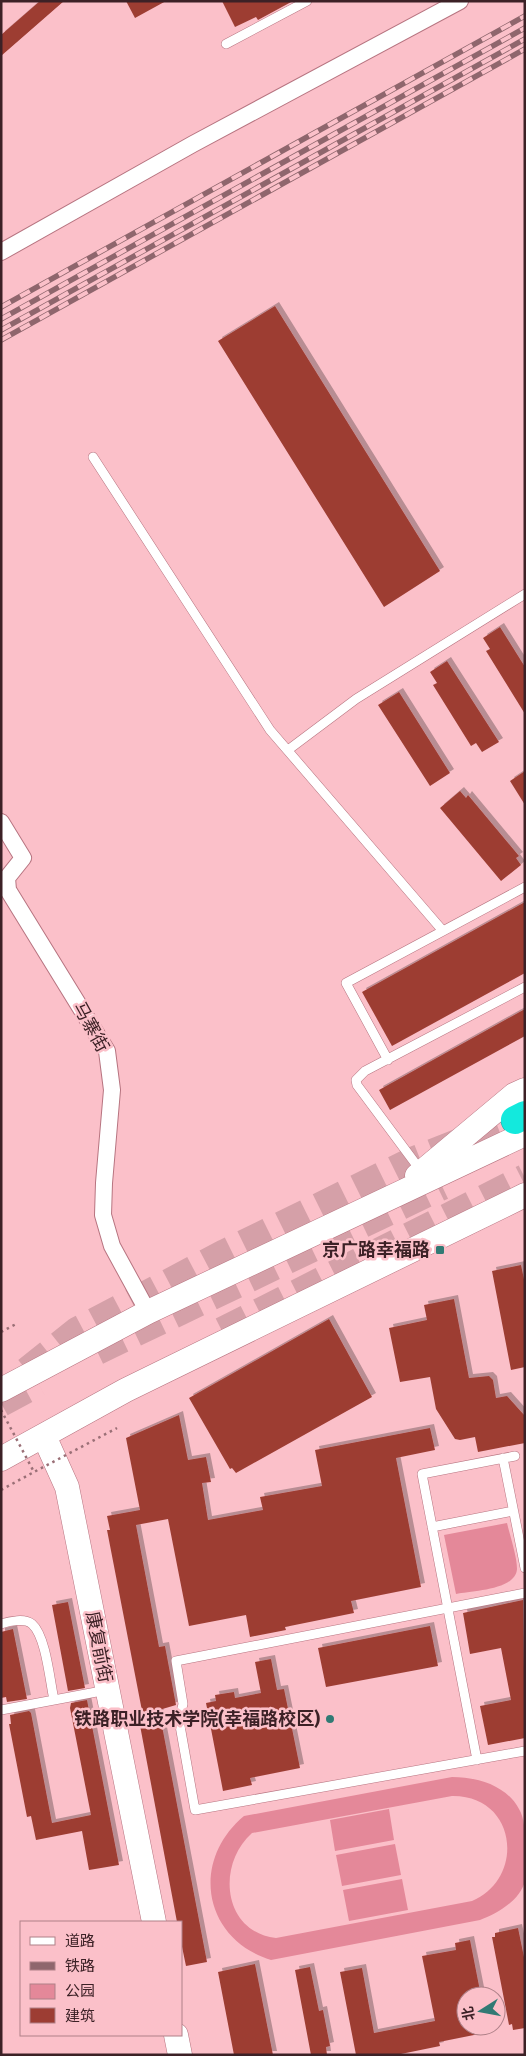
<svg xmlns="http://www.w3.org/2000/svg" width="526" height="2056" viewBox="0 0 526 2056" font-family="'Fira Sans','Noto Sans SC',sans-serif">
<style>
.green{fill:#e48899;fill-rule:evenodd}
.building{fill:#9d3d33;filter:url(#shadow)}
.lines{fill:none;stroke-linecap:round;stroke-linejoin:round}
.highway-tunnel{stroke:#d5a0a8;stroke-width:28;stroke-dasharray:28 14;stroke-linecap:butt}
.lane-casing{stroke:#b77480;stroke-width:10}
.street-casing{stroke:#b77480;stroke-width:18}
.secondary-casing{stroke:#b77480;stroke-width:25}
.highway-casing{stroke:#21a39d;stroke-width:29}
.path{stroke:#9a6f76;stroke-width:2.5;stroke-dasharray:2.5 4;stroke-linecap:butt}
.lane{stroke:#fff;stroke-width:9}
.street{stroke:#fff;stroke-width:16}
.secondary{stroke:#fff;stroke-width:24}
.highway{stroke:#13e9dd;stroke-width:28}
.rail-casing{stroke:#8f666d;stroke-width:5.5}
.rail{stroke:#fbc0c9;stroke-width:4;stroke-dasharray:11;stroke-linecap:butt}
.path-bridge{stroke:#9a6f76;stroke-width:2.5;stroke-dasharray:2.5 4;stroke-linecap:butt}
.poi-dot{fill:#317a74;stroke:#fbc0c9;stroke-width:2}
.labels{text-anchor:middle;stroke-width:5;stroke-linejoin:round;paint-order:stroke}
.street-label{font-size:18px;fill:#3c2126;stroke:#fbc0c9}
.poi-label{font-size:18px;font-weight:bold;fill:#3c2126;stroke:#fbc0c9;text-anchor:end}
</style>
<defs>
<filter id="shadow"><feDropShadow dx="4" dy="-4" stdDeviation="0" flood-color="#0004"/></filter>
</defs>
<rect width="100%" height="100%" fill="#fbc0c9"/>
<path class="green" d="M507,1523C510,1536 517,1556 517,1569C516,1590 472,1591 456,1594L444,1535Z
M452,1777C477,1777 506,1785 519,1809C526,1820 525,1841 525,1854C525,1862 526,1873 525,1881C520,1901 496,1914 480,1920L271,1960C203,1939 190,1861 244,1816ZM452,1796C517,1795 526,1878 472,1901L276,1938C223,1932 216,1865 252,1833Z
M389,1809L394,1840L335,1851L330,1820Z
M395,1844L401,1875L342,1886L336,1855Z
M402,1879L408,1910L349,1921L343,1890Z"/>
<path class="building" d="M40,1H64L1,56V35Z
M126,1H166L135,18Z
M222,1H293L258,20L256,17L235,27Z
M275,306L440,571L384,607L218,341Z
M500,627L525,667V714L486,651L490,649L483,638Z
M447,661L499,742L482,752L476,743L471,746L433,685L437,683L430,672Z
M399,692L450,773L430,786L378,705Z
M525,771V805L510,781Z
M460,791L466,798L468,795L519,856L516,858L521,865L501,881L440,808Z
M525,902V973L392,1046L362,992Z
M525,1009V1036L390,1110L379,1090Z
M521,1265L525,1284V1367L511,1370L492,1271Z
M454,1299L469,1378L489,1376L493,1380L496,1398L507,1396L525,1416V1443L478,1452L475,1437L460,1440L455,1439L436,1409L430,1377L400,1382L389,1328L427,1320L424,1305Z
M329,1319L372,1397L236,1473L232,1468L230,1469L189,1398Z
M179,1415L188,1460L206,1457L211,1482L202,1483L208,1520L263,1510L260,1497L322,1486L315,1450L430,1428L435,1450L396,1458L421,1587L351,1601L354,1613L285,1627L286,1630L250,1637L246,1615L189,1626L168,1519L136,1525L159,1647L165,1646L176,1705L159,1710L207,1962L186,1966L181,1942V1922H177L139,1720L143,1719V1716L107,1530H110L107,1516L140,1510L126,1438Z
M523,1600L525,1738L488,1745L480,1706L511,1700L501,1648L470,1654L463,1613Z
M68,1602L85,1688L68,1691L52,1605Z
M430,1626L438,1666L326,1687L318,1648Z
M13,1629L27,1699L7,1702L6,1697L1,1698V1632Z
M271,1659L277,1690L284,1689L300,1768L250,1778L252,1785L223,1791L206,1703L216,1701L215,1695L234,1692L235,1698L261,1693L255,1662Z
M87,1700L119,1865L89,1870L82,1831L36,1840L31,1816L27,1817L9,1724H11L10,1715L29,1711L31,1713L52,1823L91,1815L70,1708L71,1703Z
M518,1928L525,1962V2028L513,2030L512,2024L509,2025L492,1937H495V1933Z
M470,1940L481,1996H466V2026H489V2032L439,2042L440,2046L396,2055H356L340,1972L362,1968L374,2033L435,2021L422,1956L456,1950L455,1943Z
M255,1964L273,2055H234L218,1972Z
M310,1967L319,2011L323,2010L330,2046L326,2047L327,2055H311L295,1970Z"/>
<g class="lines">
<path class="highway-tunnel" d="M222,1331L525,1178
M97,1351L442,1186
M27,1371L77,1331L225,1253L412,1161L515,1120
M1,1403L38,1383"/>
<g class="lane-casing">
<path id="lane" d="M226,44L307,1
M93,457L270,730L443,931
M288,750L356,699L525,594
M388,1060L346,983L525,887
M421,1171L357,1085L356,1080L365,1071L525,987
M503,1458L525,1568
M432,1527L513,1511
M525,1593L176,1661L183,1704L179,1720L195,1810L525,1751
M1,1624C10,1621 25,1618 32,1624C46,1636 50,1682 54,1700
M1,1710L107,1690
M477,1760L422,1474L515,1456"/>
</g>
<g class="street-casing">
<path id="street" d="M1,252L193,144L460,1
M1,822L23,858L7,878L8,890L107,1051L112,1090L104,1183L103,1215L112,1246L148,1312"/>
</g>
<g class="secondary-casing">
<path id="secondary" d="M417,1176L514,1095L525,1090
M1,1390L148,1312L525,1134
M44,1436L67,1487L154,1922
M1,1459L126,1390L525,1195
M176,2035L180,2055"/>
</g>
<g class="highway-casing">
<path id="highway" d="M515,1120L525,1115"/>
</g>
<path class="path" d="M1,1332L18,1323
M1,1490L34,1472"/>
<use href="#lane" class="lane"/>
<use href="#street" class="street"/>
<use href="#secondary" class="secondary"/>
<use href="#highway" class="highway"/>
<g class="rail-casing">
<path id="rail" d="M1,307L525,16
M1,319L525,28
M1,330L525,39
M1,340L525,49"/>
</g>
<use href="#rail" class="rail"/>
<path class="path-bridge" d="M1,1410L34,1472L117,1428"/>
</g>
<g class="poi-dot">
<rect x="435" y="1245" width="10" height="10" rx="2.5"/>
<circle cx="330" cy="1719" r="5"/>
</g>
<g class="labels">
<g class="street-label">
<text transform="translate(91 1027) rotate(61)" y="6">马寨街</text>
<text transform="translate(99 1647) rotate(79)" y="6">康复前街</text>
</g>
<g class="poi-label">
<text x="430" y="1256">京广路幸福路</text>
<text x="320" y="1725">铁路职业技术学院(幸福路校区)</text>
</g>
</g>
<rect width="526" height="2056" fill="none" stroke="#3c2126" stroke-width="5"/>
<rect x="20" y="1921" width="162" height="115" fill="#fbc0c9" stroke="#af8088"/>
<rect x="30" y="1937" width="25" height="8" fill="#ffffff" stroke="#af8088"/>
<text x="65" y="1946" font-size="15" fill="#3c2126">道路</text>
<rect x="30" y="1962" width="25" height="8" fill="#8f666d" stroke="#af8088"/>
<text x="65" y="1971" font-size="15" fill="#3c2126">铁路</text>
<rect x="30" y="1984" width="25" height="15" fill="#e48899" stroke="#af8088"/>
<text x="65" y="1996" font-size="15" fill="#3c2126">公园</text>
<rect x="30" y="2008" width="25" height="15" fill="#9d3d33" stroke="#af8088"/>
<text x="65" y="2021" font-size="15" fill="#3c2126">建筑</text>
<g transform="translate(481 2011) rotate(259)"><circle r="24" fill="#fbc0c9" stroke="#af8088"/>
<path d="M0-4L9 19L0 12L-9 19Z" fill="#317a74"/>
<text y="-8" font-size="14" font-weight="bold" text-anchor="middle" fill="#3c2126">北</text>
</g>
</svg>
